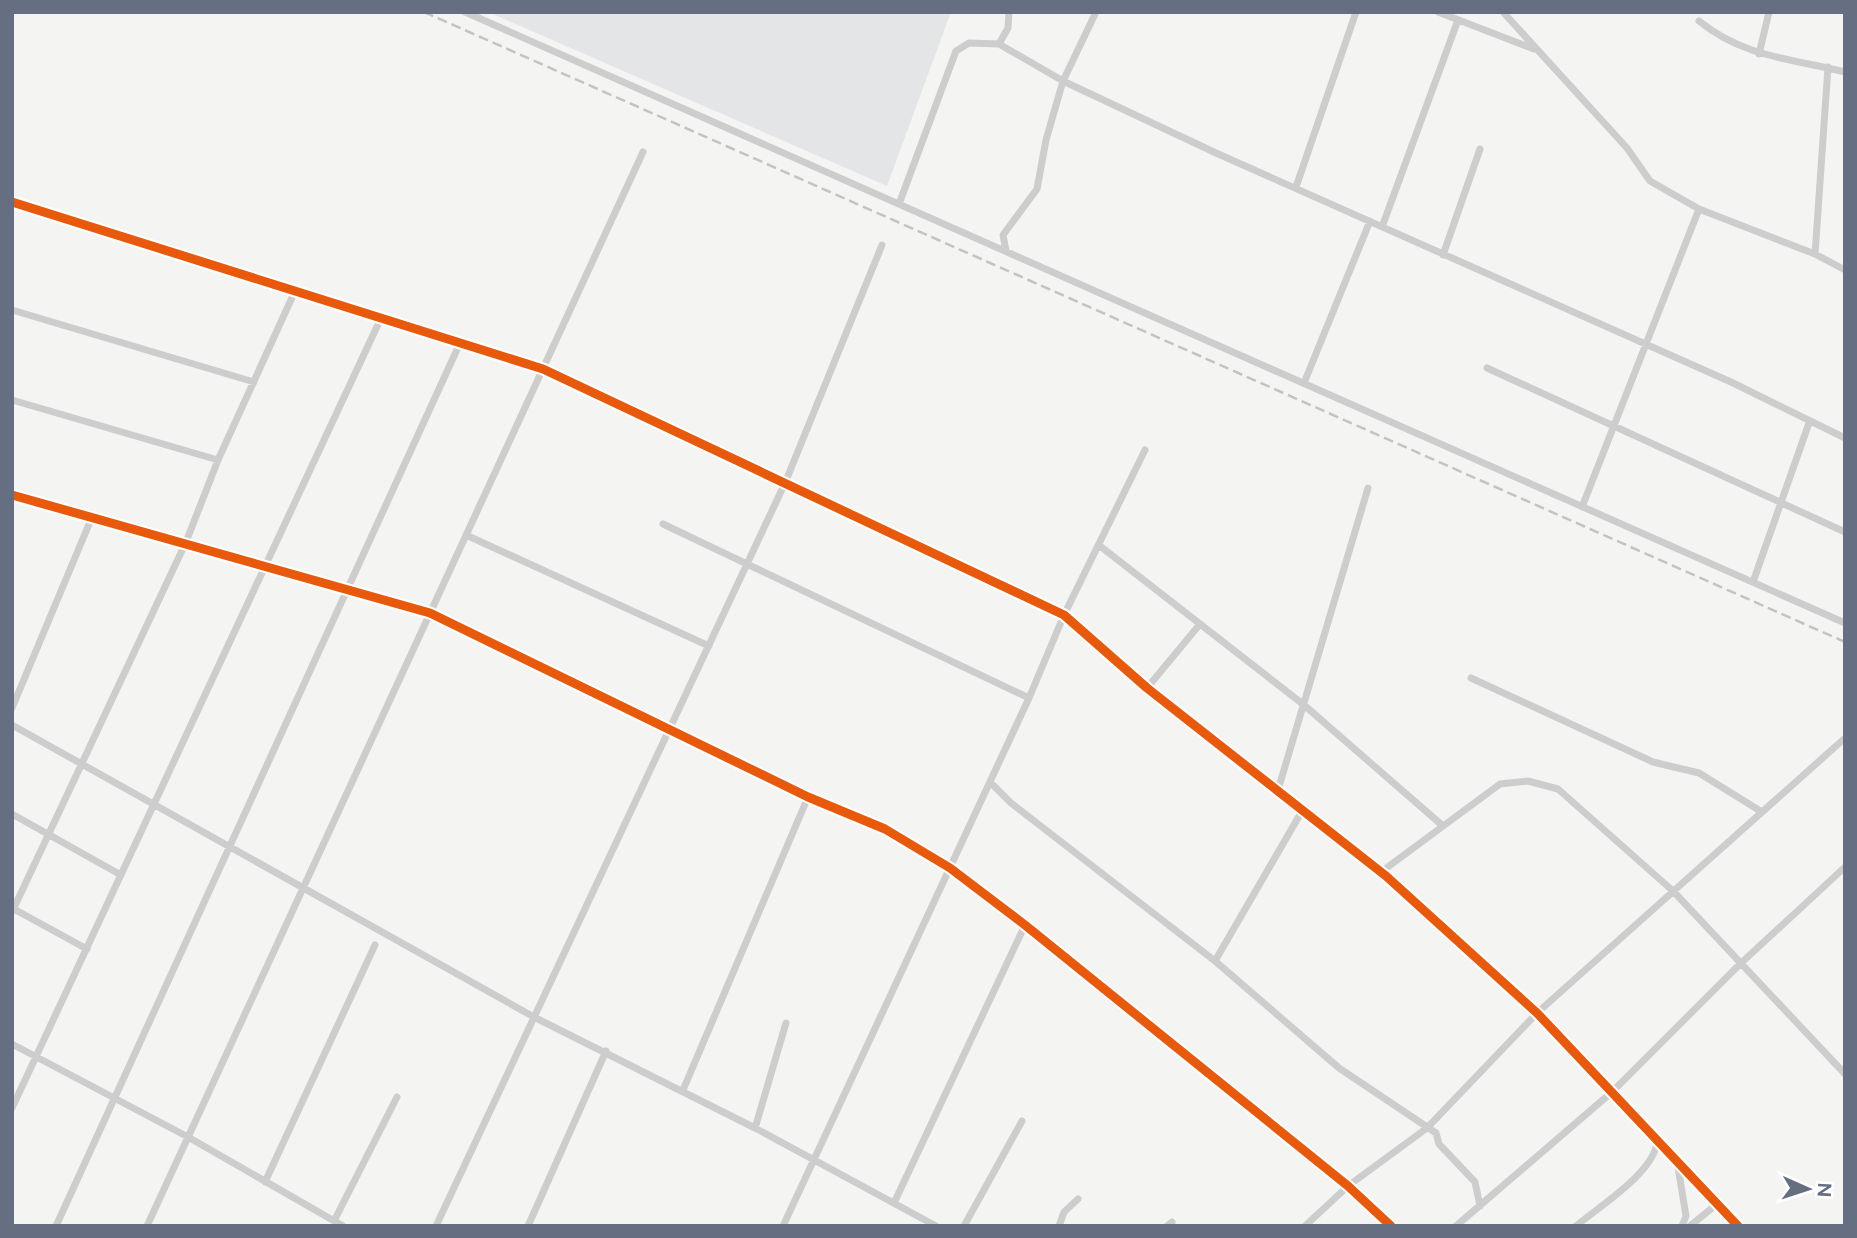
<svg xmlns="http://www.w3.org/2000/svg" width="1857" height="1238" viewBox="0 0 1857 1238" font-family="Figtree,sans-serif">
<style>
.built{fill:#e4e5e6}
.lines{fill:none;stroke-linecap:round;stroke-linejoin:round}
.street{stroke:#cdcdce;stroke-width:7}
.rail{stroke:#c3c3c4;stroke-width:2.5;stroke-dasharray:10 5;stroke-linecap:butt}
.cycleway-casing{stroke:#fff;stroke-width:13}
.cycleway{stroke:#e8590c;stroke-width:9}
</style>
<rect width="100%" height="100%" fill="#f4f5f3"/>
<path class="built" d="M488,12H951L887,186Z"/>
<g class="lines">
<path class="street" d="M465,12L1845,623
M1438,12L1534,49
M1503,12L1627,148L1650,181L1699,209L1815,254L1845,270
M1699,21C1745,58 1790,58 1845,72
M999,44L1008,28L1009,12
M1759,54L1769,12
M1296,187L1356,12
M12,202L543,369L1064,615L1147,688L1386,876L1537,1013L1738,1226
M899,204L956,51L969,43L999,44L1063,81L1216,153L1731,382L1845,438
M1382,227L1458,20
M1006,251L1003,235L1037,189L1046,140L1063,81L1096,12
M1815,254L1828,67
M1443,255L1480,149
M12,310L254,382
M1487,368L1845,532
M1304,383L1370,221
M12,400L218,460
M12,495L430,613L808,797L885,829L950,868L1025,925L1348,1186L1391,1226
M1582,507L1699,209
M663,524L1029,698
M466,535L709,646
M1100,546L1304,705L1443,826
M1753,582L1809,423
M1471,678L1653,762L1699,773L1762,812
M1147,688L1200,624
M12,708L92,517
M12,725L534,1017L755,1128L936,1226
M990,782L1011,803L1215,961L1339,1068L1436,1133L1439,1144L1475,1182L1480,1206
M1278,790L1368,488
M12,814L121,875
M1381,872L1500,784L1528,781L1558,789L1673,891L1845,1074
M12,908L87,949
M12,912L186,542L218,460L295,291
M1215,961L1302,811
M12,1044L188,1137L343,1226
M683,1090L808,797
M12,1108L381,318
M755,1128L786,1023
M1677,1161L1686,1216L1682,1226
M265,1182L375,945
M894,1203L1025,925
M334,1221L397,1097
M56,1226L460,343
M147,1226L643,152
M436,1226L785,483L882,245
M528,1226L606,1051
M783,1226L1029,698L1064,615L1145,450
M964,1226L1022,1121
M1059,1226L1064,1212L1078,1199
M1167,1226L1172,1222
M1305,1226L1348,1186L1427,1128L1537,1013L1845,738
M1456,1226L1612,1092L1739,965L1845,867
M1576,1226C1602,1204 1653,1174 1658,1140
M1690,1226L1717,1204"/>
<path class="rail" d="M424,12L1845,642"/>
<g class="cycleway-casing">
<path id="cycleway" d="M12,202L543,369L1064,615L1147,688L1386,876L1537,1013L1738,1226
M12,495L430,613L808,797L885,829L950,868L1025,925L1348,1186L1391,1226"/>
</g>
<use href="#cycleway" class="cycleway"/>
</g>
<rect width="1857" height="1238" fill="none" stroke="#666e81" stroke-width="28"/>
<g transform="translate(1808 1189) rotate(93)" stroke="#ffffff" stroke-width="5" paint-order="stroke">
<path d="M0-5L12 26L0 18L-12 26Z" fill="#666e81"/>
<text y="-10" font-size="19" font-weight="bold" text-anchor="middle" fill="#666e81">N</text>
</g>
</svg>
